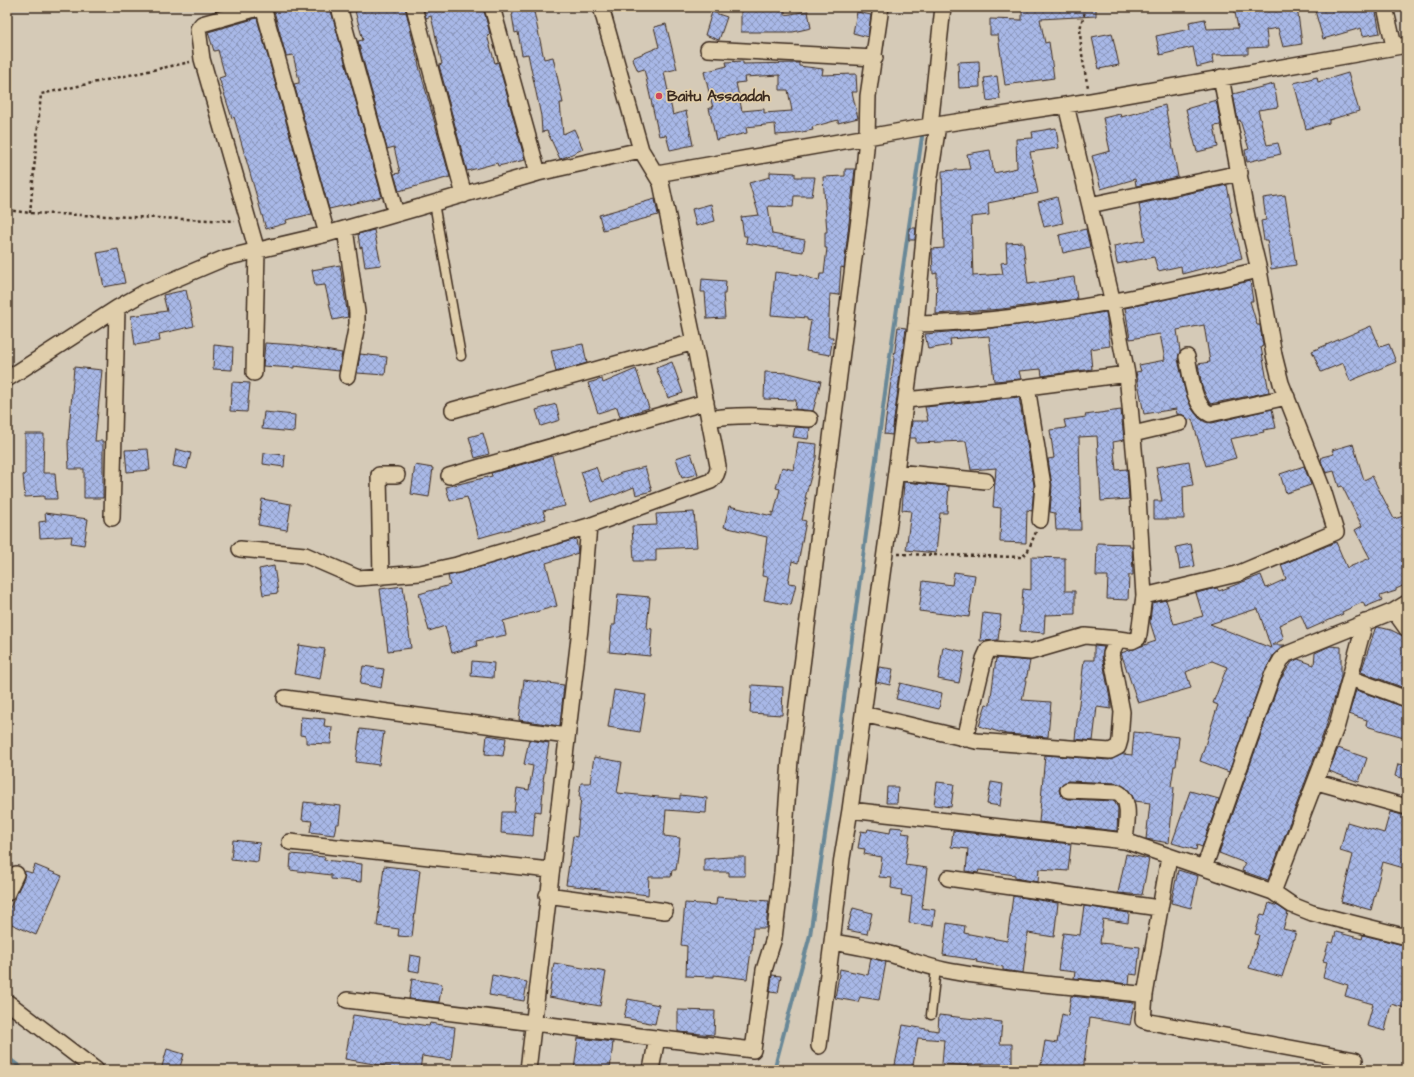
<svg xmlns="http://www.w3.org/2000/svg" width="1414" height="1077" viewBox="0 0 1414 1077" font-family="'Architects Daughter',sans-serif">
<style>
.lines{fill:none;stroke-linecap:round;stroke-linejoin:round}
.stream{stroke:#698897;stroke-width:4}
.building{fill:url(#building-cross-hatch);stroke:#3b2a1e;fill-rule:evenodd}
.lane-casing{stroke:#3b2a1e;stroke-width:11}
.street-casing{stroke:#3b2a1e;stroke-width:18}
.path{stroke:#3b2a1e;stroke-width:2.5;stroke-dasharray:3 3;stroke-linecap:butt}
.lane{stroke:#e0ceab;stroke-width:8}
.street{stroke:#e0ceab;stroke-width:15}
.poi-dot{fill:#d1495b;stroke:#e0ceab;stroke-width:1.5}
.labels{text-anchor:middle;stroke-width:3.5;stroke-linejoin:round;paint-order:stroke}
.poi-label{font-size:15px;font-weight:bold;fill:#3b2a1e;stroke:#e0ceab;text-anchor:start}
</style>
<defs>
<pattern id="building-cross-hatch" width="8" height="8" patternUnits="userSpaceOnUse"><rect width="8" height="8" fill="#a8b8e7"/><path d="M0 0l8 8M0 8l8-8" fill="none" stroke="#8a96bb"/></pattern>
</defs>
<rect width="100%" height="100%" fill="#d5cab7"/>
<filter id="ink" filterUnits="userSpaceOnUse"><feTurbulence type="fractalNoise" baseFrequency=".025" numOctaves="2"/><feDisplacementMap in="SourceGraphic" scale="8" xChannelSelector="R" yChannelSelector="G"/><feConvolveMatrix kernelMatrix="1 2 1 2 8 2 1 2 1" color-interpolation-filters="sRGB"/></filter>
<g filter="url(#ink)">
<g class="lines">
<path class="stream" d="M7,1057L24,1070
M774,1070L810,935L831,795L889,363L923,130"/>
</g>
<path class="building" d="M287,7H330L382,197L329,209L294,84L299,83V80L293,55L286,56L274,11Z
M348,7H405L420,70L450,177L399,191L394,174L400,173L394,147L387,149L358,41L363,40L355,11L350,12Z
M423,7H483L490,34L487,35L495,63L498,62L525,160L498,166L497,163L467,171L439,65L442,64L431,16L426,18Z
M512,7H533L544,59L553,57L563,103H560L563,134L574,129L583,149L563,158L560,159L547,131L542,132L541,116L528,54L522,55L518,32L515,33L512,15L513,14Z
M1022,7H1096V16L1040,19L1045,43L1049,42L1054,78L1005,85L998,35H990V19L1022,20Z
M1234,7H1297L1302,44L1283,47L1278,28L1266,30L1268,47L1248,48V54L1212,55L1213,63L1197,67L1193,47L1160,55L1156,36L1190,29L1189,22L1205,19L1207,29L1238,28Z
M1314,7H1375L1380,33L1363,36L1361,28L1323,39Z
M741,8L785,11V15L808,11L811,28L793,32H741Z
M712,12L727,17L719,40L705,35Z
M857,12L871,15L868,37L853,33Z
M257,18L312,214L286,220L287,223L266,229L234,117L232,118L219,78L225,76L218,50L214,51L208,32Z
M666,24L677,69L664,72L673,115L686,111L693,145L670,150L666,135L659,136L644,69L638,71L632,58L659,47L654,27Z
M1112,33L1119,65L1099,69L1092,37Z
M743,61V64L799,63V66L823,69L822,75L856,74L857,92H852L858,118L838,123V120L812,127L813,130L791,134L776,135L775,124L746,127L747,133L716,140L709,108H713L704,72L727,66L726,62ZM780,75V90H788L792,111L764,113V109L742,111L736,83L745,82L744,77Z
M979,61L980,87L959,88L958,62Z
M1348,73L1359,111L1329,120V123L1306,129L1294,83L1317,77L1318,82Z
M997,76L1000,99L987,101L984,78Z
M1274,84L1278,107L1258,110L1267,145L1278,143L1281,154L1247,162L1245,150L1249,149L1240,120L1238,121L1233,94Z
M1216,100L1221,125L1214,126L1218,147L1197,152L1186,109Z
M1165,105L1178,177L1136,186L1135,179L1101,189L1092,156L1110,151L1103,118L1120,114L1121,117Z
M1056,128L1059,148L1030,152L1038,193L988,203L989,215L971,217L973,276L1003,274L1001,263L1007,262L1006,243L1023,242L1028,284L1074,277L1077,299L1002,309L936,314L937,273L933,274L932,249L944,248L942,171L970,169L967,154L990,150L994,173L1017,168L1016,139L1033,138L1032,132Z
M845,169H855L844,268L841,267L839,295L830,294L828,337H833L830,355L806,351L811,321L807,320V318L771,315L775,272L801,275L819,281L820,274H824L827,248H825V232H827L823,177L845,176Z
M770,172L795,173V177H815L812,196H794L793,207L768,206L772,234L805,240L803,252L746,243L747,236H744L741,217L759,215L749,183L770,177Z
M1227,185L1232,212L1230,213L1242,258L1182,274L1181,266L1158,271L1154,257L1117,264L1114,246L1145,240L1139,204Z
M1285,195L1296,265L1271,269L1267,240H1264L1261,221L1266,220L1263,198Z
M1057,197L1063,223L1044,227L1038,202Z
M655,199L658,215L603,230L599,215Z
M711,204L715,221L696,226L692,209Z
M909,228H916L915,240H909Z
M1086,229L1090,247L1063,253L1059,235Z
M374,230L381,265L365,267L362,247L360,248L358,234Z
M118,249L125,283L104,287L97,253Z
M340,265L348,317L333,320L325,285L315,286L312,270Z
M702,279L726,281L725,294H723L725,318L707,319L705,292H701Z
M1250,281L1253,301H1250L1257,325H1260L1263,346L1261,347L1269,392L1210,404L1202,387L1198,364L1210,362L1204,325L1177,330L1180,351L1178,359L1185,391L1192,409L1199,418L1205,422L1212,423L1272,409L1276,428L1263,430L1264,432L1230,439L1236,458L1206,466L1192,419L1188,420L1183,415L1177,414L1176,409L1144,414L1136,372L1141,371L1139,365L1165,360L1160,334L1130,339L1125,308Z
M186,290L194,326L159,334L160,341L135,345L131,316L167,311L163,295Z
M1106,312L1110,346L1090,349L1092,369L1042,376L1041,369L1019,371L1021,379L994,381L989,336L950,339L951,345L928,349L925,334L1004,327Z
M1371,326L1380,347L1389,344L1396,362L1350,381L1343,363L1321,372L1312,351Z
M898,327L906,328L892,435L884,434Z
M265,343L296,345L342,353L339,371L294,366V368L263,366Z
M583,344L587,363L556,372L551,350Z
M214,345L233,347L232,370L213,369Z
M360,354L387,357L385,375L357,373Z
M672,362L683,393L668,398L656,368Z
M74,367L102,370L95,441H103V498H84V469H69L68,444Z
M636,369L649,408L620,417L617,407L598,413L588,383L602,379L603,383Z
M765,372L789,373L821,381L813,411L795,409L796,400L764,399Z
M232,382L250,383L247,412L230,411Z
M1019,397L1034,485L1032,511L1027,510L1026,543L1000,542L1001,508L993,507L996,468L971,470L966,441L916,443V438H910L912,421H928L925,407Z
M556,404L560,420L541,426L536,410Z
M1121,410L1124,440L1113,442L1116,470L1127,469L1129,499L1101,501L1097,436L1079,437L1081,530H1056L1055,513L1050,512L1052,486L1048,459L1054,458L1050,430L1066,428L1064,420L1086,417L1085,415Z
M264,412L295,415L294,432L262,429Z
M795,427L810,428L808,439L793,437Z
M483,433L489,454L475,458L469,437Z
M25,434H44L43,473H55L57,499H44V496L25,497L23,475L25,474Z
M798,442L817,444L816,458L805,498H807L802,520L806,521L798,563L792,561L788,583L796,584L791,605L764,600L768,577L762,576L767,537L724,527L729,506L772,516V512L774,513L780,489L776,488L782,467L794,470Z
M1353,444L1364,480L1372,476L1394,519L1407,515V584L1396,589V591L1380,596L1382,600L1365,607L1363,602L1342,612L1343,614L1307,630L1301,615L1279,625L1284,639L1272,645H1285L1274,654L1264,673L1229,772L1200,761L1218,705L1213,703L1227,667L1212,661L1186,672L1191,688L1138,703L1121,653L1156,641L1150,622L1152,603L1166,600L1174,624L1203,616L1196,593L1217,588L1219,591L1261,575L1266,588L1286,579L1281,565L1336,542L1347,568L1370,558L1355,530L1362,526L1342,486L1339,487L1334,471L1326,473L1321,461L1322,457L1334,454L1332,450ZM1256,609H1258L1271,648L1210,624Z
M148,449L150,470L127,472L125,450Z
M176,449L191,453L187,469L173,466Z
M264,453L285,455L284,467L263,464Z
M691,453L698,474L682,478L676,458Z
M552,456L565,506L543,511L546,519L479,538L467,497L450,501L446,487L492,476L491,473Z
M1189,461L1193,485L1183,487L1184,519H1154V501H1162L1156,467Z
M415,465L433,468L429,497L411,494Z
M1304,466L1311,485L1286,493L1280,474Z
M596,467L602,482L621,473L645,467L652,491L636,495L634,487L615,495L614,494L591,502L581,472Z
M904,482L949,486L947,513H940L936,553L906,550L911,511L902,510Z
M262,499L291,504L287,530L258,525Z
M694,512L697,547L656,549V561H634L632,526L657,525L656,514Z
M45,513L88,519L84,545L71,543L72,536L40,538L39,522L46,521Z
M576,539L578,553L546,563L557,606L503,621L506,635L476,641L477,646L452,653L445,626L429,631L419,594L450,585L448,576Z
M1097,543L1130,544L1129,547H1132L1133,575H1129L1128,600L1107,599L1108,576H1096Z
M1191,544L1195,566L1180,569L1176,547Z
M1031,557L1065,558V591H1075V614L1045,615L1044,633L1020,631L1023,589L1031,590Z
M274,566L278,593L263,595L259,569Z
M954,572L975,575L969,617L919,611L923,581L952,585Z
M403,586L411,648L388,651L380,589Z
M618,594L650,597L647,628L652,629L650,656L609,652L612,625H615Z
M983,613L1001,615L998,640L980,641Z
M1378,627L1391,630L1407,638V689L1361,672L1375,629Z
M299,645L325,649L320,679L294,674Z
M1094,646L1104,647L1102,656L1111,704V709L1097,707L1093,741L1075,739L1084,660H1094Z
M1330,646L1341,647V677L1326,727L1268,880L1242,871L1245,863L1219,853L1280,680L1292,662L1298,659L1314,665L1315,653Z
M943,647L965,652L959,683L938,679Z
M996,658L1030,661L1022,700L1051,702L1048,737L1006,734L979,726L986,704L990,705Z
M472,661L494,663L493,678L471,676Z
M363,666L384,669L381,688L360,684Z
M879,667L893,669L890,685L876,682Z
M524,680L564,685L560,726L519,720Z
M900,683L942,693L939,709L896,699Z
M752,685L783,687L782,715L750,713Z
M614,690L646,695L640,732L608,727Z
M1356,690L1407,708V738L1366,726L1367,720L1349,714Z
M301,717L325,719L324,726L332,727L331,744L306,743V736L300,735Z
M360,729L384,732L379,765L356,762Z
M1134,732L1179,737L1176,766H1174L1171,786L1174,787L1169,843L1146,839L1150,803L1135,801L1129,791L1117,783L1068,781L1061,785L1059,790L1060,794L1067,799L1114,801L1118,808L1117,831L1039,822L1045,755L1109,760L1123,754L1132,755Z
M487,735L506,738L503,756L485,754Z
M529,740L549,743L543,781H544L541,812L535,811L533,836L501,833L502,812H514L517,788L529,790L533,766L524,764Z
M1338,748L1367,758L1359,782L1329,771Z
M594,757L622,762L617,793L680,799V795L707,798L706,813L666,810L664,836L680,838L676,870H672L671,877H649L648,895L566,885L573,836L577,837L581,797H579L581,783H590Z
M1398,764L1407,766V780L1395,776Z
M937,782L954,784L951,807L934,805Z
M991,782L1003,784L1000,806L987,804Z
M887,787H898L897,803H886Z
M1190,791L1219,799L1202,847L1197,845L1196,850L1172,843Z
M304,802L341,806L339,824H336L334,835L310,832L312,821L302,820Z
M1390,812L1407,816V869L1383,862L1371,910L1341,902L1353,855L1340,851L1347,822L1384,833Z
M891,827L903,828L902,833L910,834L905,865L927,868L922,908L935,910L933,926L909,923L912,897L901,895L902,890L891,888L892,878L879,877L882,857L864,854L865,849L858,848L861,831L867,832L868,829L890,833Z
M953,831L1071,844L1068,871L1039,869L1038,882L1015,878V875L979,870L978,873L966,871L968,849L951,847Z
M233,840L260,843L258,862L231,859Z
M291,854L325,857L324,860L362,864L361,882L331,879V875L290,870Z
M1126,854L1149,859L1142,895L1118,893Z
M729,857H745V876H729V872H704V859Z
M35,865L62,876L36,935L7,922V914L24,878L25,871L32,873Z
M384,866L420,870L412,937L398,936L399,929L377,926Z
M1178,870L1198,876L1191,908L1171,903Z
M1013,896L1058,903L1054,937L1028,933L1023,973L1003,970V967L976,962L977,960L943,955L947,923L965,926L964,933L1007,941Z
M717,897L769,901L766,928H753L752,951H751L747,979L714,975V977L686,976L687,946L681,945L685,903L716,905Z
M1269,903L1278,906L1288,913L1283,929L1296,932L1282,977L1249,968L1259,935L1255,934L1261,914L1265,915Z
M1084,906L1129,913L1128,923L1103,919L1100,943L1140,947L1137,975L1130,974L1129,984L1074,978L1075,972L1058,970L1063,933L1080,935Z
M853,908L872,913L867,934L847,930Z
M1336,932L1362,939L1363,935L1407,946V1000L1405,1008L1391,1004L1385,1031L1367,1026L1373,1004L1345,996L1348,985L1323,977L1327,962L1323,961L1329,942L1333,943Z
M410,955L421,957L419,972L408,970Z
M871,958L886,962L879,1000L860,997L858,1002L835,998L840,969L868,975Z
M554,963L606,972L600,1006L549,997Z
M492,975L527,982L524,1001L489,995Z
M772,975L781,976L778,993L770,992Z
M412,979L442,984L439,1002L409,999Z
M1071,996L1134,1003L1130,1025L1090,1018L1083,1070H1072L1041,1065L1045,1041L1057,1043L1062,1014L1068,1016Z
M628,999L659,1005L655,1024L624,1018Z
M678,1010L715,1011L714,1035L678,1032Z
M353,1015L429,1026L430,1023L455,1027L451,1060L422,1056L420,1070H390L391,1067L345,1059Z
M939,1015L1002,1022L1000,1044H1012V1064H976V1066L942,1064L944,1040L918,1038L912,1070H894L903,1025L938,1031Z
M578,1038L613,1042L610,1070H574Z
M167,1049L184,1054L179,1070H161Z"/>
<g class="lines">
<g class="lane-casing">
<path id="lane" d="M434,203L461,356
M931,1015L936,968"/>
</g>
<g class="street-casing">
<path id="street" d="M263,7L327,234
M339,7L396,214
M414,7L464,195
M492,7L538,173
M1385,7L1394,46
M708,49L875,58
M930,126L943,7
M657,174L930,126L1091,101L1407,45
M1090,205L1240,173
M345,229L357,312V324L347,376
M916,324C1034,322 1144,296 1259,270
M1187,357C1191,374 1193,407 1210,414L1287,397
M254,373L257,251L202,59L198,29L202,24L262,7
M7,379L117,308L147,291L225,258L327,234L538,173L641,150
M906,400L1027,387
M453,410L694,342
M709,419C742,413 777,417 810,419
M1133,434L1180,423
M896,472L986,481
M449,476L706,402
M112,518L117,308
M1040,520L1043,485L1027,387L1127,374
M240,549L305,555L358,578L420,573L457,565L589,526L711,481C716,476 718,473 718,466L694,342L661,183L641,150L601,7
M381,577L379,475H397
M1144,596L1237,574L1336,532L1323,490L1281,383L1274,355L1259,270L1249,228L1221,77
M1394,611L1407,629
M1365,622L1337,725L1273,892L1292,905L1312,913L1407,937
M1350,678L1407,699
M285,698L567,736
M863,714L976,741L1110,751L1118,747L1120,740L1122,712L1111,654L1118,639L1132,641L1138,638L1139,634L1144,596L1137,481L1127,374L1113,303L1066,105
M965,739L984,659L988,650L994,649L1030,652L1085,636L1118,639
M1317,782L1407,807
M1068,790L1117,792C1133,799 1126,827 1125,841
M850,810L916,324L929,183L938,125
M290,842L550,870
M1169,857L1145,995C1078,986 1010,983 944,970C925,966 907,959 889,954C870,948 851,945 832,942L842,858L850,810L1125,841L1204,868L1272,676L1281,660L1287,654L1394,611L1407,603
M1204,868L1273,892
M948,878L1159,908
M7,893L16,874
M547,895L665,911
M1145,995L1143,1020L1150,1022L1355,1060
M347,1000L753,1050L764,970L774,938L782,873L790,760L861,203L867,137L868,96L881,7
M7,1002L96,1070
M819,1046L832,942
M528,1070L580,629L589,526
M651,1070L657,1038"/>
</g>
<path class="path" d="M1086,7C1085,14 1082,19 1081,25C1078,37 1085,74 1088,87
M7,210L30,213L235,221
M30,213L41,94L190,62
M898,554L1021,557L1027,553L1036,532"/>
<use href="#lane" class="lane"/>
<use href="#street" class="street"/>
</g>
</g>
<circle class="poi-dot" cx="659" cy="96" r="4"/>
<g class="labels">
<g class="poi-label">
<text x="667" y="101">Baitu Assaadah</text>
</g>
</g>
<rect width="1414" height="1077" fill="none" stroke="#e0ceab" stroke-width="24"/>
<rect x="12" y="12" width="1390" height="1053" fill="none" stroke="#3b2a1e" stroke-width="1.5" filter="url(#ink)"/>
</svg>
